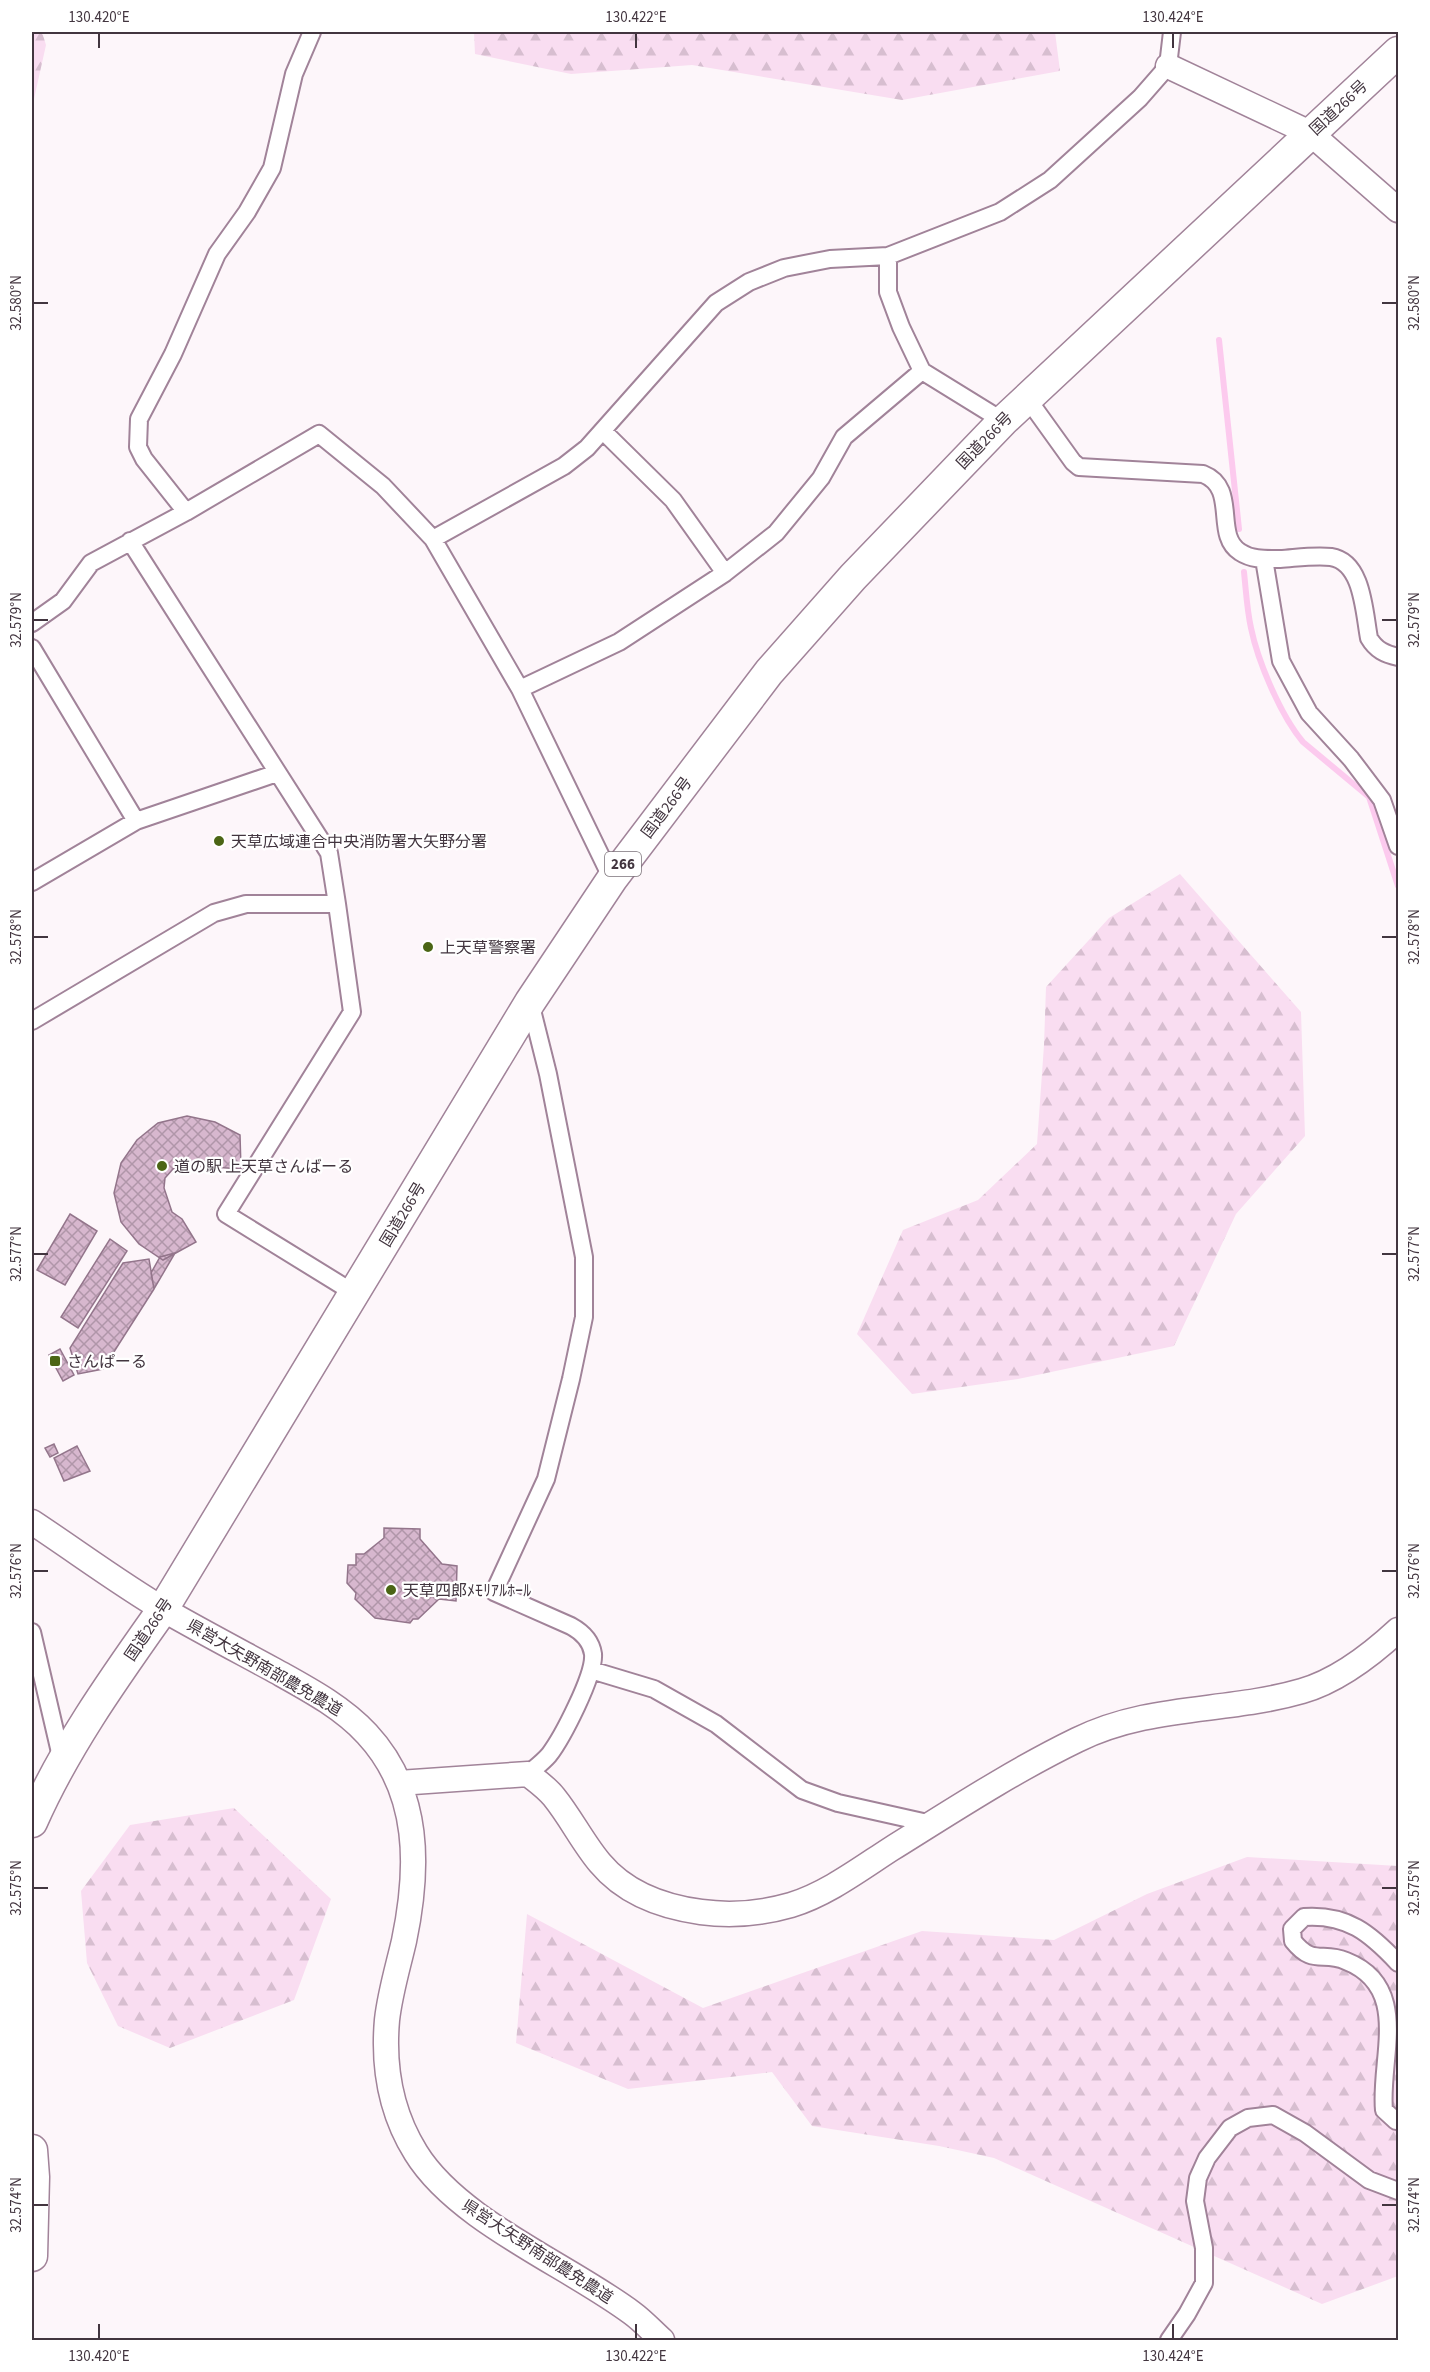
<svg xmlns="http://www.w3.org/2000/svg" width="1430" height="2372" viewBox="0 0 1430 2372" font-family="'Source Sans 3','Noto Sans JP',sans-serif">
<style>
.forest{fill:url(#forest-firs)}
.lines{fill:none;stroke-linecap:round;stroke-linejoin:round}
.stream{stroke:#fccaee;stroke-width:6}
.building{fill:url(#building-cross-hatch);stroke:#93758b;stroke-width:1.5}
.street-casing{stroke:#a18399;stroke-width:20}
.secondary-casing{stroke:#a18399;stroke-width:27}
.highway-casing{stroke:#a18399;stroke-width:33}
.street{stroke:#fff;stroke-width:16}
.secondary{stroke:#fff;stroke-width:24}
.highway{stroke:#fff;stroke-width:30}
.ticks{fill:none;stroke:#42353f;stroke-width:2}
.poi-dot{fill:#4b6515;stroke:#fff;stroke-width:2}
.labels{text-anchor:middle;stroke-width:4.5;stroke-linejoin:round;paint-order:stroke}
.shield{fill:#fff;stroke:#7b7279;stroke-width:1.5}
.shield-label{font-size:15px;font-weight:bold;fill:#42353f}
.street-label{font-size:16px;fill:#42353f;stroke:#fff}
.poi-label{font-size:16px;fill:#42353f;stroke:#fff;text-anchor:start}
.neatline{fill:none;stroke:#42353f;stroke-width:2}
.ticks-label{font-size:15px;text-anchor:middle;fill:#42353f}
</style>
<defs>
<pattern id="forest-firs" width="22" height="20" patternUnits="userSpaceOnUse" patternTransform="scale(1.5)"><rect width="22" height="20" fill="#f9ddf1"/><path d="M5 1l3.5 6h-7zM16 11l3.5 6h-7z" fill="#d7bed0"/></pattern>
<pattern id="building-cross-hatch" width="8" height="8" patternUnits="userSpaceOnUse" patternTransform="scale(1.5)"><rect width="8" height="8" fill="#d7b7ce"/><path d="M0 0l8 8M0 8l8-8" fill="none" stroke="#b096a9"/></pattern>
</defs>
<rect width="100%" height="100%" fill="#fdf6fa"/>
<path class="forest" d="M32,32H42L46,45L32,108Z
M474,32H1055L1060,71L902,100L692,65L571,74L475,54Z
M1180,874L1301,1012L1305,1136L1236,1214L1174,1346L1018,1379L912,1394L857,1334L903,1230L978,1200L1037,1144L1044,1045L1046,987L1109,918Z
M234,1808L331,1899L294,2000L170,2048L118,2026L87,1963L81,1891L130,1825Z
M1247,1857L1398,1866V2276L1322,2304L994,2158L939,2146L812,2126L772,2072L628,2089L516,2043L527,1914L703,2008L922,1931L1054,1940L1147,1894Z"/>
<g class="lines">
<path class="stream" d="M1219,340L1239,529
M1244,572C1246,591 1247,610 1251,628C1258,662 1281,716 1303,742L1369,797L1398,886"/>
</g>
<path class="building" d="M187,1116L215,1122L240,1135L241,1169L213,1167L204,1162L198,1169L186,1164L173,1169L165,1178L164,1188L172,1212L182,1219L196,1242L163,1260L139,1244L121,1222L114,1193L121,1163L137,1140L158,1123Z
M70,1214L97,1231L65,1285L37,1270Z
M110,1239L127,1251L78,1328L61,1317Z
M175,1253L154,1289L151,1273L160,1257Z
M149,1259L154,1289L103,1369L78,1374L70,1348L123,1263Z
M60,1349L74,1375L63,1381L49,1355Z
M54,1444L58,1453L50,1457L45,1448Z
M77,1446L90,1471L64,1481L54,1458Z
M384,1528L420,1529V1539L442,1564L457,1566L456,1601L439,1599L418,1619H413L410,1623L375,1618L355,1599L356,1593L347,1583L348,1565H356V1554H364L384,1538Z"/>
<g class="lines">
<g class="street-casing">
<path id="street" d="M888,256V292L901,327L922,371L1003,421
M1027,398L1073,462L1079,467L1203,474C1239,488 1213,535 1240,552C1252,560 1266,559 1280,559C1296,558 1315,555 1331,557C1363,562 1364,612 1369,638C1376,650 1385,654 1398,657
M603,431L673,500L725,573
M186,512L144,459L138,447L139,419L173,354L217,254L247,212L272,168L294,74L312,32
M433,539L564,466L587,448L716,303L749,282L784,268L830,259L888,256L1000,212L1050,180L1140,98L1168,66L1172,32
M130,541L329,853L337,904L352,1012L226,1214L354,1293
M1264,559L1281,661L1309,713L1351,759L1382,800L1398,846
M32,623L63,601L91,563L186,512L319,434L383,486L433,539L520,689L612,879
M32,648L136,821
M520,689L619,642L725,573L776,533L821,478L844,437L922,371
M32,882L136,821L277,773
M32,1021L214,913L246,904H337
M32,1632L62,1761
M591,1670L654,1689L716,1724L802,1790L838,1803L932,1824
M528,1774C535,1768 543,1762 549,1755C562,1738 595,1675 593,1654C591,1640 582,1632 571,1626L494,1592L546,1479L571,1379L584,1317V1257L548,1074L530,1002
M1398,1963C1370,1933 1347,1914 1304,1917L1292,1929L1293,1941C1313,1966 1322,1951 1346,1961C1412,1987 1379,2059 1384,2110L1396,2121H1398
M1169,2340L1187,2314L1204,2283V2248L1195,2201L1198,2178L1207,2158L1230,2128L1248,2118L1273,2115L1305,2133L1369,2180L1398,2191"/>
</g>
<g class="secondary-casing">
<path id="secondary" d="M1168,66L1310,133L1398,210
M32,1522C76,1551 120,1584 166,1611C201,1631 237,1650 272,1669C306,1688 341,1706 367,1734C421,1792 419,1869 404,1941C398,1967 390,1993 387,2020C383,2066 391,2113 416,2153C458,2221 568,2265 632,2313C643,2321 652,2331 662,2340
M399,1783L528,1774C537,1781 547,1788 554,1797C571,1818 583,1843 600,1863C625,1893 664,1907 701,1912C730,1916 763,1913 791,1905C827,1894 860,1869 891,1849C952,1811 1013,1771 1077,1740C1150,1704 1226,1713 1302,1691C1337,1681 1371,1655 1398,1630"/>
</g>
<g class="highway-casing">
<path id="highway" d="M32,1822C66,1745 115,1677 163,1609L530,1002L612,879L769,672L853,577L1003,421L1398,52
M32,2150L34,2177L32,2256"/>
</g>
<use href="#street" class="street"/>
<use href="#secondary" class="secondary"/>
<use href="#highway" class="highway"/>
</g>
<path class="ticks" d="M99,33V48M636,33V48M1173,33V48M33,303H48M1382,303H1397M33,620H48M1382,620H1397M33,937H48M1382,937H1397M33,1254H48M1382,1254H1397M33,1571H48M1382,1571H1397M33,1888H48M1382,1888H1397M33,2205H48M1382,2205H1397M99,2324V2339M636,2324V2339M1173,2324V2339"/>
<g class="poi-dot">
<circle cx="219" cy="841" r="6"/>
<circle cx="428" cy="947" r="6"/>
<circle cx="162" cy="1166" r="6"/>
<rect x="49" y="1355" width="12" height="12" rx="3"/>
<circle cx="391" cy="1590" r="6"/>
</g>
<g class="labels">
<rect class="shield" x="605" y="852" width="36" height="24" rx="4.5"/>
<g class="shield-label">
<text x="623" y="869">266</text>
</g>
<g class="street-label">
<text transform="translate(1338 107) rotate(-43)" y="6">国道266号</text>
<text transform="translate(984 440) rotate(-46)" y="6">国道266号</text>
<text transform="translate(666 807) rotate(-53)" y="6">国道266号</text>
<text transform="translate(402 1214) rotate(-59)" y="6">国道266号</text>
<text transform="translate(148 1629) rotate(-56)" y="6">国道266号</text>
<text transform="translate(265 1667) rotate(30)" y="6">県営大矢野南部農免農道</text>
<text transform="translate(538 2251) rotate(33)" y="6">県営大矢野南部農免農道</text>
</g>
<g class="poi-label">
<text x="231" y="847">天草広域連合中央消防署大矢野分署</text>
<text x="440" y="953">上天草警察署</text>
<text x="174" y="1172">道の駅 上天草さんばーる</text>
<text x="67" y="1367">さんぱーる</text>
<text x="403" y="1596">天草四郎ﾒﾓﾘｱﾙﾎｰﾙ</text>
</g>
</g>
<rect width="1430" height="2372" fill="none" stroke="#ffffff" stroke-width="66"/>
<rect x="33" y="33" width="1364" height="2306" class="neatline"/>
<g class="ticks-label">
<text x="99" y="22">130.420°E</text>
<text x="636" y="22">130.422°E</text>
<text x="1173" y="22">130.424°E</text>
<text transform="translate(16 303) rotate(-90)" y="5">32.580°N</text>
<text transform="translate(1414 303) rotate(-90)" y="5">32.580°N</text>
<text transform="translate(16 620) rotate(-90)" y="5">32.579°N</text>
<text transform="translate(1414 620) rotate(-90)" y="5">32.579°N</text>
<text transform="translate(16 937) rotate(-90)" y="5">32.578°N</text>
<text transform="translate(1414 937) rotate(-90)" y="5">32.578°N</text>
<text transform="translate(16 1254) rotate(-90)" y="5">32.577°N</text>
<text transform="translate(1414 1254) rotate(-90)" y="5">32.577°N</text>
<text transform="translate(16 1571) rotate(-90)" y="5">32.576°N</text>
<text transform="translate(1414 1571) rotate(-90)" y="5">32.576°N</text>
<text transform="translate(16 1888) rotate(-90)" y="5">32.575°N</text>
<text transform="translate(1414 1888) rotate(-90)" y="5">32.575°N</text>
<text transform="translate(16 2205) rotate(-90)" y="5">32.574°N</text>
<text transform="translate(1414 2205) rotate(-90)" y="5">32.574°N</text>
<text x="99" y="2361">130.420°E</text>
<text x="636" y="2361">130.422°E</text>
<text x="1173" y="2361">130.424°E</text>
</g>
</svg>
